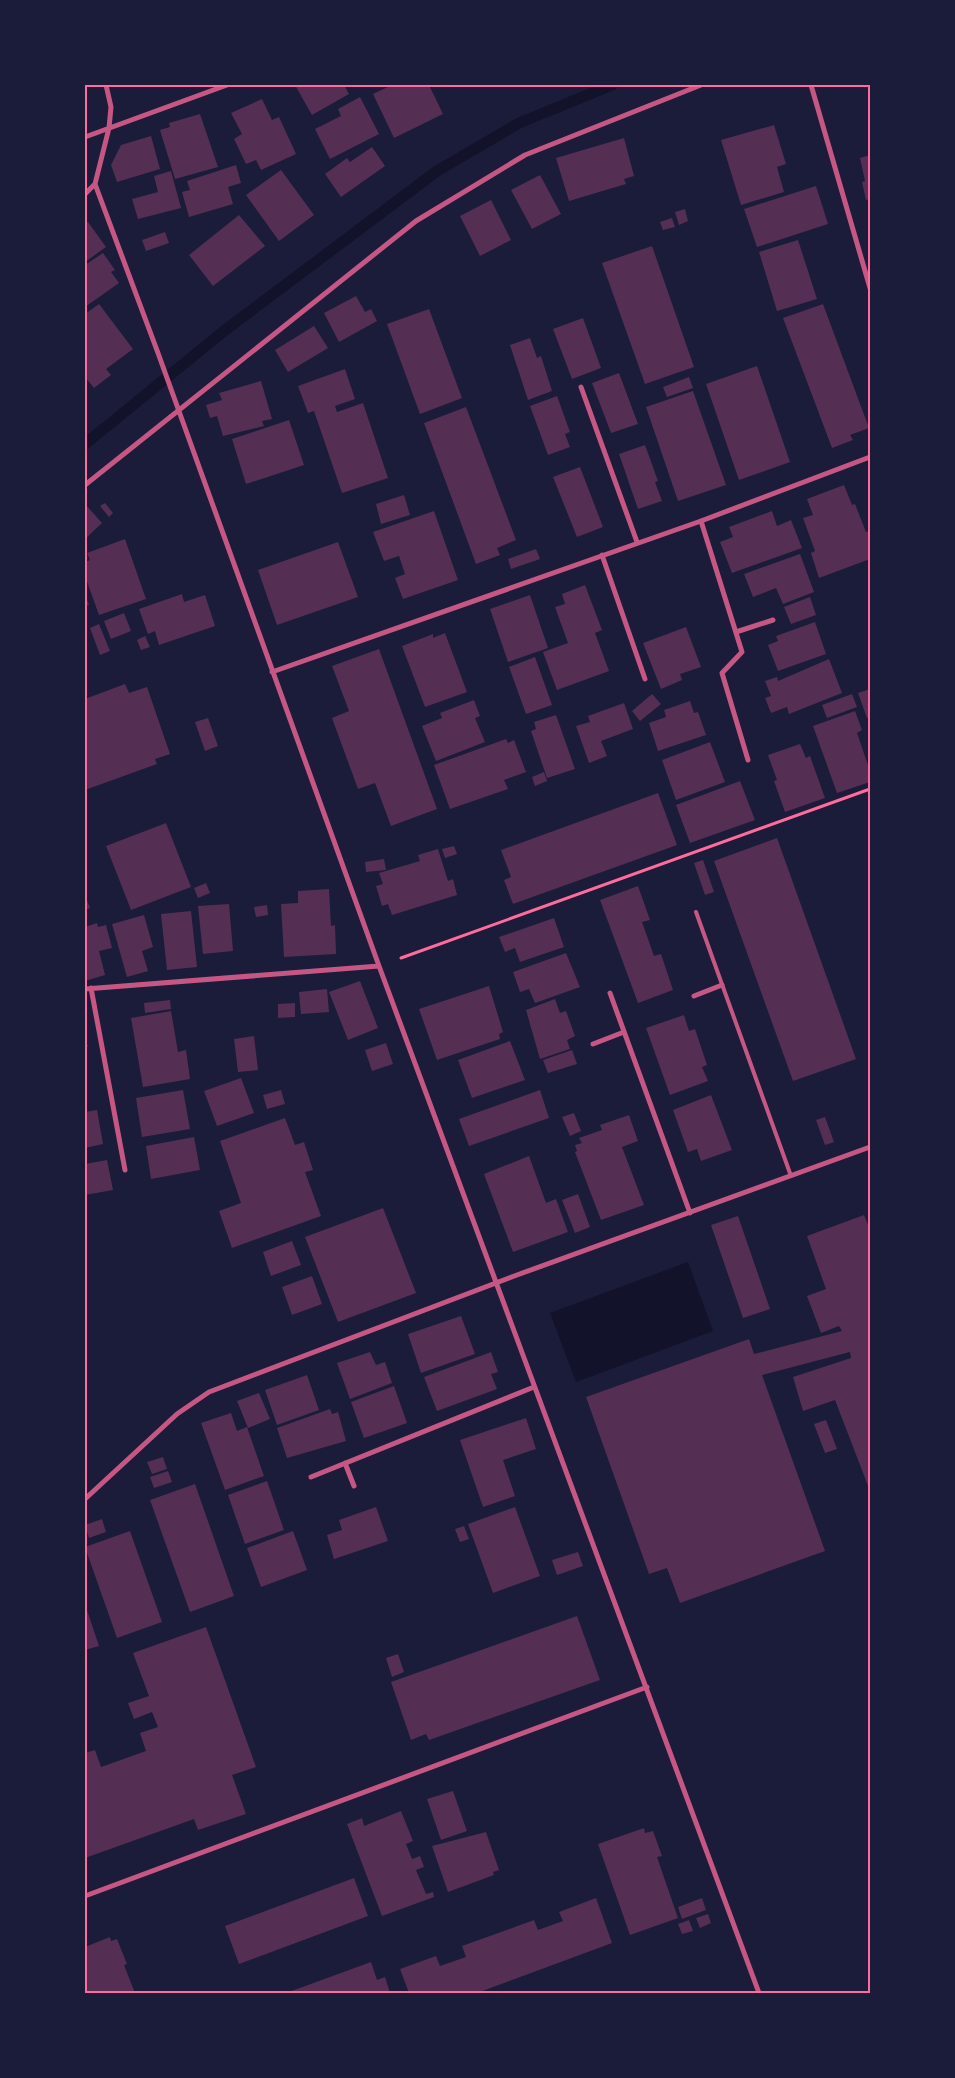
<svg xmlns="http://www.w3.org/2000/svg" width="955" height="2078" viewBox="0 0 955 2078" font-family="Quicksand,sans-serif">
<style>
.water{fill:#12122b}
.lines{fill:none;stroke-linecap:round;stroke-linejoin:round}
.stream{stroke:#12122b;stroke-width:11}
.building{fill:#542f53}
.path{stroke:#ff6b9d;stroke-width:3}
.service{stroke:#c65784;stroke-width:4}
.minor{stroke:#c65784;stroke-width:5}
.neatline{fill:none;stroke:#ff6b9d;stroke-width:2}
</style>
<rect width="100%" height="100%" fill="#1b1b3a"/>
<path class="water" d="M688,1262L713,1331L576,1382L550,1313Z"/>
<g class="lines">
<path class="stream" d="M85,444L224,331L437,171L519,123L612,85"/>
</g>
<path class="building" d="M295,85H344L349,94L312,115Z
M392,85H429L443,114L394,138L373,94Z
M360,97L379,134L330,159L315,129L341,116L338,109Z
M262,99L272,120L279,117L296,154L261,170L256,160L246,164L234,139L242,134L231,113Z
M200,114L218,167L175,179L160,130L170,127L169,123Z
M774,125L786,164L777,167L784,192L741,205L721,140Z
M151,136L160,169L117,182L111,165L121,145Z
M624,138L634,176L624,179L626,184L569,201L556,158Z
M372,147L385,166L341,197L325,174L347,158L350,162Z
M870,155V199L866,200L862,182L865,181L860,158Z
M236,165L241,183L228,187L233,204L189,217L182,192L190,190L187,181Z
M281,170L314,215L279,241L246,195Z
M171,171L181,208L138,219L132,199L158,192L154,176Z
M540,175L561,214L532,229L511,190Z
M816,186L828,224L757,247L744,209Z
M491,200L511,240L480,256L460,216Z
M685,209L688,221L679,225L675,212Z
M239,215L265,246L213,286L189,255Z
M672,218L675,227L663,230L660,222Z
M88,222L106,247L85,262V224Z
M165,232L169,243L146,251L142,240Z
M798,240L817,299L777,311L759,252Z
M652,246L694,367L645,384L602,263Z
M103,253L115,270L111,272L119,283L85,307V265Z
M356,296L365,312L371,309L377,321L339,342L324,313Z
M99,304L133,349L106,369L111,375L94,388L85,377V314Z
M823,304L869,428L850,435L853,440L832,448L783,318Z
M429,309L462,398L420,414L387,324Z
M583,318L601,368L572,379L553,329Z
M314,326L328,348L288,372L275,350Z
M530,338L537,358L541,356L552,391L528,400L510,345Z
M757,366L790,462L739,480L706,384Z
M345,369L355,399L335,406L337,412L363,403L388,478L342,493L314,411L308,413L298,386Z
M619,373L638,424L611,433L592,383Z
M689,377L693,388L667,397L663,387Z
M261,381L272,419L262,421L264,426L223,436L217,416L210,418L206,405L222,400L219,393Z
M693,391L726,485L678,501L646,407Z
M557,396L570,432L565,434L570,447L548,455L530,406Z
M466,407L516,540L497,548L500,555L476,564L424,423Z
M289,420L304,465L246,484L232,439Z
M645,445L658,481L655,482L662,501L638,509L619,454Z
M580,467L603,527L577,537L553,477Z
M844,485L852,505L855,504L866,532L870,531V559L819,578L811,553L815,551L803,518L813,515L807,499Z
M404,495L410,515L381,524L376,504Z
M105,503L113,513L109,517L100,506Z
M85,504L102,523L85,539Z
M434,511L458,580L403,599L395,578L405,574L399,556L384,561L373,532Z
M772,511L777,526L791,520L802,548L732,573L720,542L733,537L729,527Z
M125,539L146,599L99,615L85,576V562L90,560L87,553Z
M338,542L358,597L277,625L258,570Z
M536,549L540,559L511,569L508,559Z
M800,554L814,592L783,604L776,588L753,597L744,574Z
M585,585L602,630L595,633L609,671L557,690L543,652L568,643L555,607L565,604L562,594Z
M85,594L89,605L85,606Z
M182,594L184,602L205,595L215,626L159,645L155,631L148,634L139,609Z
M530,595L548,648L508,662L490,609Z
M810,597L816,615L791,624L784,607Z
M124,613L131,631L111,639L104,621Z
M815,622L826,654L778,671L768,645L778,641L776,636Z
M99,624L110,651L100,655L90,628Z
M686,627L701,667L680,674L682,680L661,689L643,643Z
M445,633L467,692L425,707L402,646L433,634V638Z
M145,636L150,647L141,650L137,640Z
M379,649L437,809L391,826L375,783L358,789L332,718L349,711L332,666Z
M535,657L552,705L526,714L509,667Z
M829,659L842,693L789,714L787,707L771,713L765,698L771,696L765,681L777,677L778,681Z
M125,684L129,693L147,687L170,754L155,759L157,764L85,790V699Z
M870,689V717L867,718L858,693Z
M652,694L661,704L640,721L632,711Z
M852,694L857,707L827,718L822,705Z
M474,700L480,716L475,718L485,742L436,761L422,726L442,718L440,713Z
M690,701L694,713L698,712L706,735L658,751L649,723L666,717L664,710Z
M624,703L633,729L601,741L607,756L589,763L576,726L590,722L588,716Z
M855,711L862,730L857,733L870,771V782L837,793L813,726Z
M556,715L575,769L547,778L531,731L536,729L534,722Z
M208,718L218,746L205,751L195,722Z
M506,739L508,743L514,740L526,772L504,780L508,789L450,809L434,765Z
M710,742L725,782L676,800L662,760Z
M800,744L806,758L810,756L825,798L785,812L774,781L777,780L768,755Z
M544,772L547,781L535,786L532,777Z
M740,781L755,820L690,843L676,805Z
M658,793L677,845L513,904L504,880L511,877L501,850Z
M166,823L191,887L131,910L106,846Z
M777,838L856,1059L793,1081L714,861Z
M454,846L457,854L445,858L442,849Z
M438,849L448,881L453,879L457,895L392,915L388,904L382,906L376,886L383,884L379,873L420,861L418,855Z
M384,859L386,870L366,872L365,862Z
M703,860L714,892L705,895L694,863Z
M206,883L210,893L198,898L194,888Z
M638,886L650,920L642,922L654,956L661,954L673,990L638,1003L600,900Z
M329,889L331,926L335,925L336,954L284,957L281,904L298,903V891Z
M85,895L90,908L85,910Z
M229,904L233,951L203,954L198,906Z
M267,905L268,915L256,917L254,907Z
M191,911L197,967L167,970L161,914Z
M144,915L153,947L142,951L148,971L127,977L112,924Z
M554,918L564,947L520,962L515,948L505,952L499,937Z
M97,923L98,927L106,925L112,948L99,951L105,975L85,981V927Z
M566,953L580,987L535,1003L529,989L520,992L513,972Z
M360,981L378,1028L348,1040L329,992Z
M489,986L503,1032L499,1034L500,1039L437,1060L419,1009Z
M327,989L329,1012L301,1014L299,992Z
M555,999L560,1013L566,1011L575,1036L567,1040L570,1049L540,1059L526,1010Z
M170,1000L171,1009L145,1013L144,1003Z
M295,1003V1017L278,1018V1004Z
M171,1011L178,1052L186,1050L190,1079L143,1087L131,1018Z
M684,1015L689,1031L695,1029L707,1065L702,1067L708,1081L670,1095L646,1028Z
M85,1035L88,1047H85Z
M254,1036L258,1070L238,1072L234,1039Z
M510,1041L525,1080L472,1098L458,1060Z
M386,1043L393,1064L372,1071L365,1050Z
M572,1050L577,1064L548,1073L543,1060Z
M241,1078L254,1113L217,1126L204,1091Z
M183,1090L190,1129L142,1137L136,1098Z
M281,1090L285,1104L267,1109L263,1095Z
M540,1090L549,1118L469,1146L459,1119Z
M711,1095L732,1150L701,1161L697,1149L688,1152L673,1110Z
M97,1110L103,1144L85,1148V1112Z
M574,1113L581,1131L570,1136L562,1117Z
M629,1115L638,1141L622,1147L644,1205L601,1220L575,1152L577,1151L575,1145L582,1143L579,1138L602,1130L600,1125Z
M825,1117L834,1142L825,1145L816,1120Z
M285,1118L295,1145L304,1142L313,1170L305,1172L321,1216L232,1248L219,1211L241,1203L220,1141Z
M194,1137L200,1170L151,1179L146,1146Z
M529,1156L546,1203L556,1199L568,1232L513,1252L484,1174Z
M107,1160L113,1190L85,1195V1164Z
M578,1194L590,1227L575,1233L562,1200Z
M383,1208L416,1293L338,1322L305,1237Z
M864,1215L870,1230V1491L835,1400L803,1411L793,1377L851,1358L850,1352L762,1375L825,1551L680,1603L667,1568L649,1574L586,1397L749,1339L754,1354L842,1331L839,1326L821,1333L807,1296L826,1289L807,1236Z
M738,1216L770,1309L743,1318L711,1225Z
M292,1241L301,1265L271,1276L263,1252Z
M312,1276L322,1304L292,1315L282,1287Z
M461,1316L475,1354L421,1373L408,1334Z
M370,1352L376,1365L385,1362L392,1383L350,1399L337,1363Z
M491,1352L498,1372L491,1374L497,1389L437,1411L424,1377Z
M307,1375L319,1410L277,1425L265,1390Z
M394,1386L407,1423L364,1438L351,1402Z
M259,1393L270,1419L248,1428L237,1401Z
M330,1409L332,1414L338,1412L346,1441L287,1458L277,1428Z
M231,1413L237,1431L247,1427L264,1476L225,1490L201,1423Z
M526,1418L536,1449L503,1460L515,1496L483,1507L460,1440Z
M826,1420L837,1449L825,1453L814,1424Z
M163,1457L167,1469L152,1474L147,1462Z
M168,1471L172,1482L154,1488L150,1477Z
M267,1481L284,1530L245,1544L228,1495Z
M195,1484L234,1596L190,1612L150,1500Z
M376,1507L388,1541L334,1559L327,1535L342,1530L339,1520Z
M515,1507L540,1576L493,1593L468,1524Z
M102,1519L106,1532L89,1538L85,1525Z
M464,1526L469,1539L460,1542L455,1529Z
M130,1531L162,1622L117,1638L85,1547Z
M293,1531L307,1570L261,1587L247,1548Z
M578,1552L583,1566L557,1575L552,1560Z
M87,1610L99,1646L85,1650V1611Z
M577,1616L600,1680L429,1740L426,1734L411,1740L391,1682Z
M206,1627L256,1767L232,1775L246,1814L198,1830L194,1819L85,1858V1753L95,1750L101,1767L146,1751L140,1733L158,1727L152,1712L134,1719L128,1703L149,1696L133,1653Z
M398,1654L404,1672L392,1677L386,1658Z
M453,1791L467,1831L441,1840L427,1799Z
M401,1811L413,1841L406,1844L412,1859L420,1856L424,1867L416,1870L426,1894L433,1892L434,1897L382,1916L347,1824L362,1818L364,1826Z
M644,1828L645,1833L653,1831L662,1856L657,1857L678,1918L630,1935L598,1844Z
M486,1832L499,1870L493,1872L494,1875L448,1892L432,1846Z
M354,1878L368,1916L239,1964L225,1926Z
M596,1898L612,1943L477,1993H409L400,1969L436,1956L440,1966L466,1957L462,1946L534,1920L538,1930L563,1921L559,1912Z
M702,1898L706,1910L682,1919L678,1907Z
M708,1914L711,1923L700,1928L696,1918Z
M689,1920L693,1931L682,1934L678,1924Z
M110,1937L111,1941L117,1939L127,1964L124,1965L135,1993H85V1947Z
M371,1962L377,1980L385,1977L390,1993H286Z"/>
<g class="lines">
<path class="path" d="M401,958L870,789"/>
<path class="service" d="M696,912L791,1176"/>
<path class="minor" d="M106,85L111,107L109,128L95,184L158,353L379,966L759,1993
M811,85L870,288
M85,137L227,85
M85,194L95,184
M581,387L637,542
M85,485L416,221L525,155L701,85
M701,521L742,652L722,673L748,760
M602,555L645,679
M736,632L773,620
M272,672L701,521L870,457
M91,988L125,1170
M85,989L379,966
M610,993L690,1213
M694,996L722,985
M593,1044L624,1032
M345,1463L354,1486
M311,1477L534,1387
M85,1499L177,1414L209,1392L517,1275L870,1147
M85,1896L647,1687"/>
</g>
<rect width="955" height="2078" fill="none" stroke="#1b1b3a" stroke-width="172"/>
<rect x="86" y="86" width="783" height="1906" class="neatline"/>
</svg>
